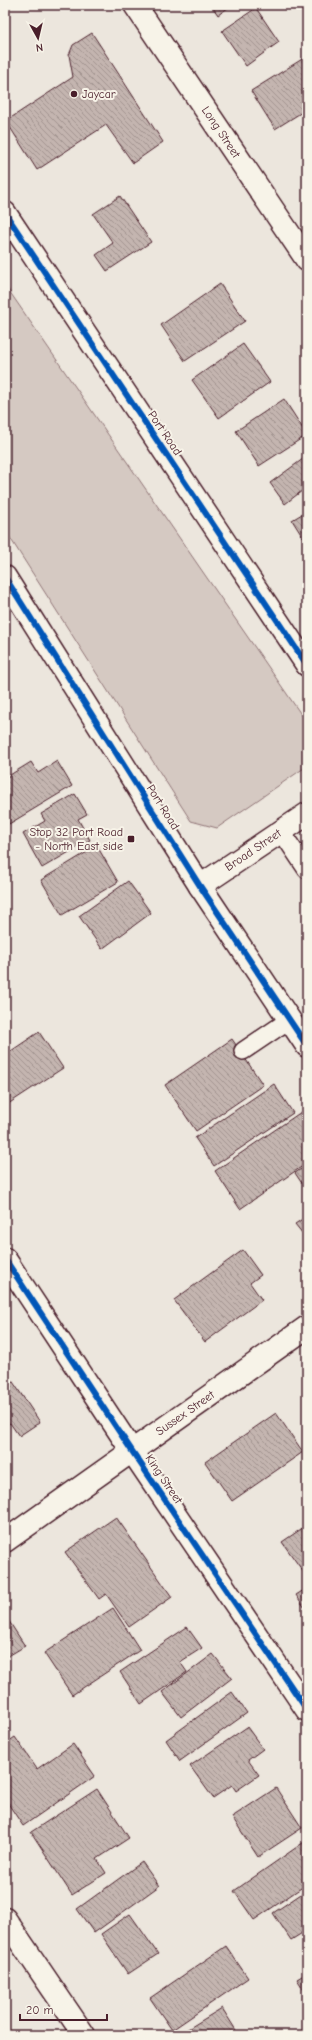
<svg xmlns="http://www.w3.org/2000/svg" width="312" height="2040" viewBox="0 0 312 2040" font-family="'Comic Neue',sans-serif">
<style>
.grass{fill:#d5c9c2;stroke:#907476}
.building{fill:url(#building-back-hatch);stroke:#4a1f2b}
.lines{fill:none;stroke-linecap:round;stroke-linejoin:round}
.service-casing{stroke:#4a1f2b;stroke-width:20}
.minor-casing{stroke:#4a1f2b;stroke-width:25}
.trunk-casing{stroke:#4a1f2b;stroke-width:25}
.service{stroke:#f7f3e8;stroke-width:17}
.minor{stroke:#f7f3e8;stroke-width:22}
.trunk{stroke:#f7f3e8;stroke-width:22}
.cycleway-casing{stroke:#f7f3e8;stroke-width:8}
.cycleway{stroke:#0057b8;stroke-width:6}
.poi-dot{fill:#4a1f2b;stroke:#f7f3e8;stroke-width:1.5}
.labels{text-anchor:middle;stroke-width:4;stroke-linejoin:round;paint-order:stroke}
.poi-label{font-size:12px;fill:#4a1f2b;stroke:#f7f3e8;text-anchor:start}
.street-label{font-size:12px;fill:#4a1f2b;stroke:#f7f3e8}
</style>
<defs>
<pattern id="building-back-hatch" width="6" height="6" patternUnits="userSpaceOnUse"><rect width="6" height="6" fill="#c4b5b0"/><path d="M-1 5l2 2M0 0l6 6M5-1l2 2" fill="none" stroke="#a1938f"/></pattern>
</defs>
<rect width="100%" height="100%" fill="#ece6dd"/>
<filter id="ink" filterUnits="userSpaceOnUse"><feTurbulence type="fractalNoise" baseFrequency=".025" numOctaves="2"/><feDisplacementMap in="SourceGraphic" scale="8" xChannelSelector="R" yChannelSelector="G"/><feConvolveMatrix kernelMatrix="1 2 1 2 8 2 1 2 1" color-interpolation-filters="sRGB"/></filter>
<g filter="url(#ink)">
<path class="grass" d="M5,285L307,723V766L217,828L191,821L5,530Z"/>
<path class="building" d="M211,5H232L218,15Z
M256,8L279,42L246,66L222,31Z
M92,33L163,142L133,163L106,125L37,170L6,121L73,77L69,55L73,45Z
M307,56V109L275,129L251,91Z
M120,196L151,242L107,271L96,255L113,243L93,214Z
M220,284L245,321L185,361L161,325Z
M243,344L270,382L219,418L192,380Z
M284,399L307,435L259,466L236,431Z
M307,456V487L285,504L270,483Z
M307,511V544L292,520Z
M57,761L72,786L9,824L5,816V778L31,762L38,773Z
M75,794L87,814L78,819L90,840L42,868L23,834L45,821L41,814Z
M97,846L118,882L62,915L41,880Z
M128,881L151,913L102,949L79,916Z
M39,1032L63,1068L5,1106V1055Z
M232,1039L263,1085L196,1131L165,1085Z
M274,1084L293,1113L214,1166L195,1138Z
M301,1112L307,1121V1163L240,1209L215,1171Z
M307,1165V1191L295,1173Z
M307,1216V1239L295,1224Z
M243,1250L261,1275L250,1283L262,1300L205,1342L174,1300Z
M7,1373L40,1422L19,1436L10,1423L5,1426V1374Z
M276,1413L303,1452L232,1501L205,1462Z
M116,1517L172,1597L129,1627L106,1594L99,1599L65,1552Z
M307,1525V1577L282,1542Z
M307,1588V1611L296,1595Z
M113,1608L140,1650L72,1695L44,1653Z
M5,1615L25,1646L5,1658Z
M187,1627L202,1648L180,1662L187,1672L141,1704L120,1672Z
M213,1654L232,1678L181,1717L162,1692Z
M232,1692L247,1713L180,1761L166,1740Z
M247,1727L263,1749L248,1760L259,1775L236,1791L232,1785L213,1798L190,1766Z
M15,1737L37,1769L73,1744L95,1776L23,1826L5,1799V1744Z
M276,1788L302,1828L258,1857L232,1817Z
M97,1789L129,1838L97,1859L106,1873L72,1895L31,1832Z
M307,1840V1884L254,1920L234,1891Z
M142,1862L159,1886L94,1933L77,1909Z
M307,1890V1930L291,1940L273,1913Z
M130,1914L158,1954L128,1974L101,1934Z
M226,1946L248,1978L172,2030L150,1998Z
M307,1973V1995L297,1979Z
M222,2008L239,2035H178Z"/>
<g class="lines">
<g class="service-casing">
<path id="service" d="M281,831L307,870
M243,1051L289,1020"/>
</g>
<g class="minor-casing">
<path id="minor" d="M135,5L307,260
M200,886L307,814
M5,1259L132,1451L307,1710
M5,1541L307,1327
M5,1919L84,2035"/>
</g>
<g class="trunk-casing">
<path id="trunk" d="M5,213L307,665
M5,577L200,886L307,1046"/>
</g>
<use href="#service" class="service"/>
<use href="#minor" class="minor"/>
<use href="#trunk" class="trunk"/>
<g class="cycleway-casing">
<path id="cycleway" d="M5,213L307,665
M5,577L200,886L307,1046
M5,1259L132,1451L307,1710"/>
</g>
<use href="#cycleway" class="cycleway"/>
</g>
</g>
<g class="poi-dot">
<circle cx="74" cy="94" r="4"/>
<rect x="127" y="835" width="8" height="8" rx="2"/>
</g>
<g class="labels">
<g class="poi-label">
<text x="82" y="98">Jaycar</text>
<text x="123" y="836" text-anchor="end">Stop 32 Port Road<tspan x="123" dy="14">- North East side</tspan></text>
</g>
<g class="street-label">
<text transform="translate(221 132) rotate(56)" y="4">Long Street</text>
<text transform="translate(165 433) rotate(56)" y="4">Port Road</text>
<text transform="translate(163 807) rotate(58)" y="4">Port Road</text>
<text transform="translate(253 850) rotate(-34)" y="4">Broad Street</text>
<text transform="translate(185 1413) rotate(-35)" y="4">Sussex Street</text>
<text transform="translate(164 1479) rotate(56)" y="4">King Street</text>
</g>
</g>
<rect width="312" height="2040" fill="none" stroke="#f7f3e8" stroke-width="20"/>
<rect x="10" y="10" width="292" height="2020" fill="none" stroke="#4a1f2b" stroke-width="1.5" filter="url(#ink)"/>
<g transform="translate(38 38) rotate(172)" stroke="#f7f3e8" stroke-width="3" paint-order="stroke">
<path d="M0-3L7 15L0 10L-7 15Z" fill="#4a1f2b"/>
<text y="-6" font-size="11" font-weight="bold" text-anchor="middle" fill="#4a1f2b">N</text>
</g>
<path d="M20 2014v6h87v-6" fill="none" stroke="#4a1f2b" stroke-width="2"/>
<text x="26" y="2014" font-size="12" fill="#4a1f2b" stroke="#f7f3e8" stroke-width="3" paint-order="stroke">20 m</text>
</svg>
